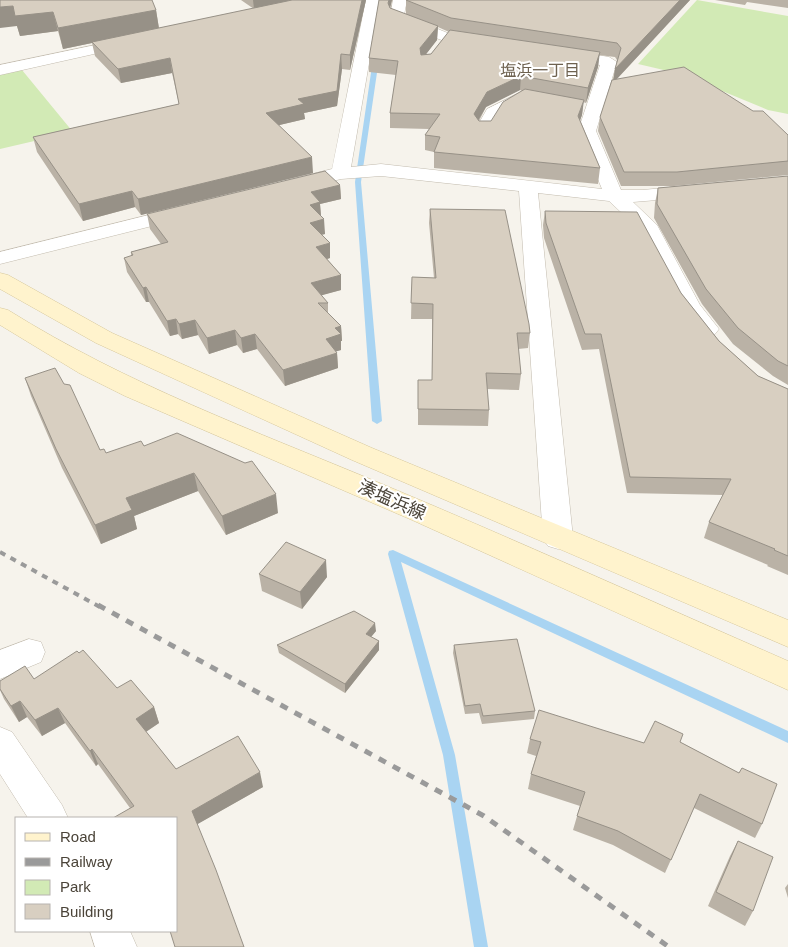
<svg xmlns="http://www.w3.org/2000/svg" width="788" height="947" viewBox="0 0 788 947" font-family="Helvetica,'Noto Sans JP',sans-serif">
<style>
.green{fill:#d2eab5}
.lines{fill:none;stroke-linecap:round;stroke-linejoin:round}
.stream{fill:#a9d4f2;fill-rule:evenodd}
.street-casing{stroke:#c2bbae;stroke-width:1}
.secondary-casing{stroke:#d6c79b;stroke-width:1}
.street{fill:#fff;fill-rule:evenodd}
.secondary{fill:#fff3cd;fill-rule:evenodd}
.rail-far1{stroke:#9a9a9a;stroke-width:4;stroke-dasharray:6 6;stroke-linecap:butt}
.rail{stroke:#9a9a9a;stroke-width:5;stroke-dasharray:8 8;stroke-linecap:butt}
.wall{fill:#bab2a6;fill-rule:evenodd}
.shaded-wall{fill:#979187}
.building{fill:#d8cfc1;stroke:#979187}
.labels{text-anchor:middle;stroke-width:4;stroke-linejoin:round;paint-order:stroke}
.far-neighbourhood-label{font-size:16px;fill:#6e6250;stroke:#fff}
.street-label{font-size:18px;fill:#4b4439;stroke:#fff}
</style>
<rect width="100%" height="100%" fill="#f6f3ec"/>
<path class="green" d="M697,0L788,16V114L768,110L681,74L638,64Z
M22,70L73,132L0,149V75Z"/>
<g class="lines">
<path class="stream" d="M376,57L379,59L361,182L382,421L377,424L372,421L355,182L373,59Z
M393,550L788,731V743L401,562L455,755L488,947H474L443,755L388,554L389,551Z"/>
<g class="street-casing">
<path id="street" d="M366,0H380L351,167L381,164L602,189L578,131L600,65L556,57L553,54L556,51L561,49L609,57L617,62L596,131L621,190H643L694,185L701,187L704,191L701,195L694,197L633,202L657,225L700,305L719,329L715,334L707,336L699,334L679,307L638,228L609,201L538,193L573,538L568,546L558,549L548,546L543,538L519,191L381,176L341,179L295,190L288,188L285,184L288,180L332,169Z
M393,0H407L404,15L450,34L481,38L489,43C477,59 408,27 392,20L390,17Z
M129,38L136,42L134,45L0,75V65Z
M521,92L536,95L538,99L536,103H523L500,116L490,134H478L475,130L487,109Z
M185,206L192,208L195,212L192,216L0,264V252Z
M29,639L41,642L45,652L41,662L0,679V650Z
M0,727L12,732L62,805L68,818H28L0,774Z
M90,931H130L137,947H95Z"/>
</g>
<g class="secondary-casing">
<path id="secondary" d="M0,273L8,275L112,333L372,448L788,620V647L352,460L96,343L0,289Z
M0,308L8,310C128,385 253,430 382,484C518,541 653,602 788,661V690L412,520L125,396L79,373L0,325Z"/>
</g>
<use href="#street" class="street"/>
<use href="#secondary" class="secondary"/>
<path class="rail-far1" d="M0,552L100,607"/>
<path class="rail" d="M98,605L484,816L669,947"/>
</g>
<path class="wall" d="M0,0L156,10L159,28L254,9L241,0H366L350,70L342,69L337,106L304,113L305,119L279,125L313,173L141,215L135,207L83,221L37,152L33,137L179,104L172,73L121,83L95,56L92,43L63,49L58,31L20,36L17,26Z
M379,0H392L390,8L406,14V0H690L617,79L788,135V175L674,186H621L598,131L600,117L613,79L615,69L617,60L615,57L599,55L598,67L586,103L583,102L582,115L580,120L600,168L598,184L434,168V152L425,150V135L429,129L390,128V113L396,75L369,72V58ZM438,27L449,32L431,54H426L437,40ZM520,90L522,91L491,121H479L486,107Z
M715,0H788V8L747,2L745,5Z
M788,176V385L773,376L733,344L702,304L654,218L655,203L658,188Z
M340,185L341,199L320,204L321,216L325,234L321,235L330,258L327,259L341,275V290L321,295L328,303V313L341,326L342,341H341V350L336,351L337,353L338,368L285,386L257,349L243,353L237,345L209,354L198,335L182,339L178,334L170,336L149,302H146L127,272L124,258L131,256V252L161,244L150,229L147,214Z
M430,209L530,333L528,348L518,349L521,374L519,390L487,389L489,410L488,426L418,425V380H432V319H411L412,277L434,278L429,223Z
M545,211L681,293L719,341L758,376L788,389V575L767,566L768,565L704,538L709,522L723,495L627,493L599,349L582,350L544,238L543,225Z
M25,378L100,450L106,453L144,446L278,513L226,535L198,491L134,516L137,529L101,544L62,468L31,396Z
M259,574L327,577L302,609L262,591Z
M376,631L371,637L379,641V650L345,693L279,653L277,645Z
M454,645L535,711L534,719L482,724L479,713L465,714L453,653Z
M34,679L117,688L154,707L159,723L146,732L176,769L263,787L197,824L170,931L130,808L98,764L96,766L65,723L42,736L27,717L19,722L4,699L0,690V681Z
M530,739L644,743L680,742L739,773L742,768L762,824L755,838L694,808L665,873L613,845L573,830L580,806L528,789L531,774L536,756L527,753Z
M738,841L753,911L745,926L708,906L730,856Z
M788,884V898L785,888Z"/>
<path class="shaded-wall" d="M253,0H296L254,9Z
M362,0H366L350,70V55Z
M389,0H392L388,17V3Z
M680,0H690L613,83L615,69Z
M13,6L53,12L58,31L20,36L17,26L0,28V7Z
M156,10L159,29L63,49L58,28Z
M438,26L437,40L420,62V48Z
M600,52L598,67L586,103L588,88Z
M341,54L342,69L337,106L304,113L305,119L267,128L266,113L298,99Z
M170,58L172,73L121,83L118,69Z
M521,76L520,90L486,107L473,129L474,114L487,92Z
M584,100L582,115L576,132L578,116Z
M312,157L313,173L141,215L138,199Z
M340,185L341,199L320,204L321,216L310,205L311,192Z
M132,191L135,207L83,221L79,204Z
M324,219L325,234L311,237L310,223Z
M330,243V258L317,262L316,247Z
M341,275V290L312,298L311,283Z
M146,287L149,302H146L143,288Z
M176,319L178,334L170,336L167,321Z
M195,320L198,335L182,339L179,324Z
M341,326L342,341H341V350L327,354L326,339L335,328Z
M235,330L237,345L209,354L207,338Z
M255,334L257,349L243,353L241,338Z
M337,353L338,368L285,386L283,370Z
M194,473L198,491L134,516L137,529L101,544L95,525L126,498Z
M276,494L278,513L226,535L222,516Z
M326,560L327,577L302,609L300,592Z
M375,623L376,631L366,643V634Z
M379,641V650L345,693V684Z
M20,701L27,717L19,722L11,706Z
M154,707L159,723L141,735L136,719Z
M58,708L65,723L42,736L35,720Z
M92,749L98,764L96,766L90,751Z
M260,772L263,787L196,825L192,811Z"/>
<path class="building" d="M0,0H152L156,10L58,28L53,12L15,16L13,6L0,7Z
M292,0H362L350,55L341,54L337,91L298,99L304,104L266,113L312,157L138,199L132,191L79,204L33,137L179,104L170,58L118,69L92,42Z
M379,0H389L388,3L390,8L438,26L420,48L421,55L431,54L450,30L600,52L588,88L521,76L487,92L474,114L479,121H491L503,102L525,89L584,100L578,116L600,168L434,152L440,137L425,135L440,114L390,113L398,61L369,58Z
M406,0H680L615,69L621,48L617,43L451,18Z
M684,67L753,111H763L788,135V161L677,172H624L600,117L612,80Z
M325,171L340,185L311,192L320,202L310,205L324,219L310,223L330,243L316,247L341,275L311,283L328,303H318L341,326L335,328L341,334L326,339L337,353L283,370L255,334L241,338L235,330L207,338L195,320L179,324L176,319L167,321L146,287L143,288L124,258L133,255L131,252L168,242L147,214Z
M788,176V366L778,361L738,328L706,289L657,204L658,188Z
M430,209L505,210L529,324L530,333H517L521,374L486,373L489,410L418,409V380H432L433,304L411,303L412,277L436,278Z
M545,211L637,212L681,293L719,341L758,376L788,389V556L774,550L775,549L709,522L731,479L630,477L601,334H585L546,223Z
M55,368L64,384L70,385L100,450L104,449L106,453L141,441L144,446L177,433L245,463L252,461L276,494L222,516L194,473L126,498L132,510L95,525L56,449L25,378Z
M286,542L326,560L300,592L259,574Z
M354,611L375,623L366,634L379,641L345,684L277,645Z
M517,639L535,711L483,716L480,704L465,706L454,645Z
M83,650L117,688L131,680L154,707L136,719L176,769L238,736L260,772L192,811L216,870L244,947H175L170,931H176V818H113L134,806L92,749L90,751L58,708L35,720L20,701L11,706L0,689V681L25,666L34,679L77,651L79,653Z
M539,710L644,743L655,721L683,734L680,742L739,773L742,768L777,784L762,824L700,794L671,860L618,831L577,816L585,792L531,774L541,742L530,739Z
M738,841L773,857L753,911L716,892Z"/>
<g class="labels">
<g class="far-neighbourhood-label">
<text x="540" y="76">塩浜一丁目</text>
</g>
<g class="street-label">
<text transform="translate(392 500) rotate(24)" y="6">湊塩浜線</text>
</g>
</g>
<rect x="15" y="817" width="162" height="115" fill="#ffffff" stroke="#b7b4b0"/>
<rect x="25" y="833" width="25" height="8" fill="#fff3cd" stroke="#b7b4b0"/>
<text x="60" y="842" font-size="15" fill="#4b4439">Road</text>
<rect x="25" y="858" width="25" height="8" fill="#9a9a9a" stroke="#b7b4b0"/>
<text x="60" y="867" font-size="15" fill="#4b4439">Railway</text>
<rect x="25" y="880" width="25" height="15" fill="#d2eab5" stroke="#b7b4b0"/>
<text x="60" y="892" font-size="15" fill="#4b4439">Park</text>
<rect x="25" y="904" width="25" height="15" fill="#d8cfc1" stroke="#b7b4b0"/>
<text x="60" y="917" font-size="15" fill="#4b4439">Building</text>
</svg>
